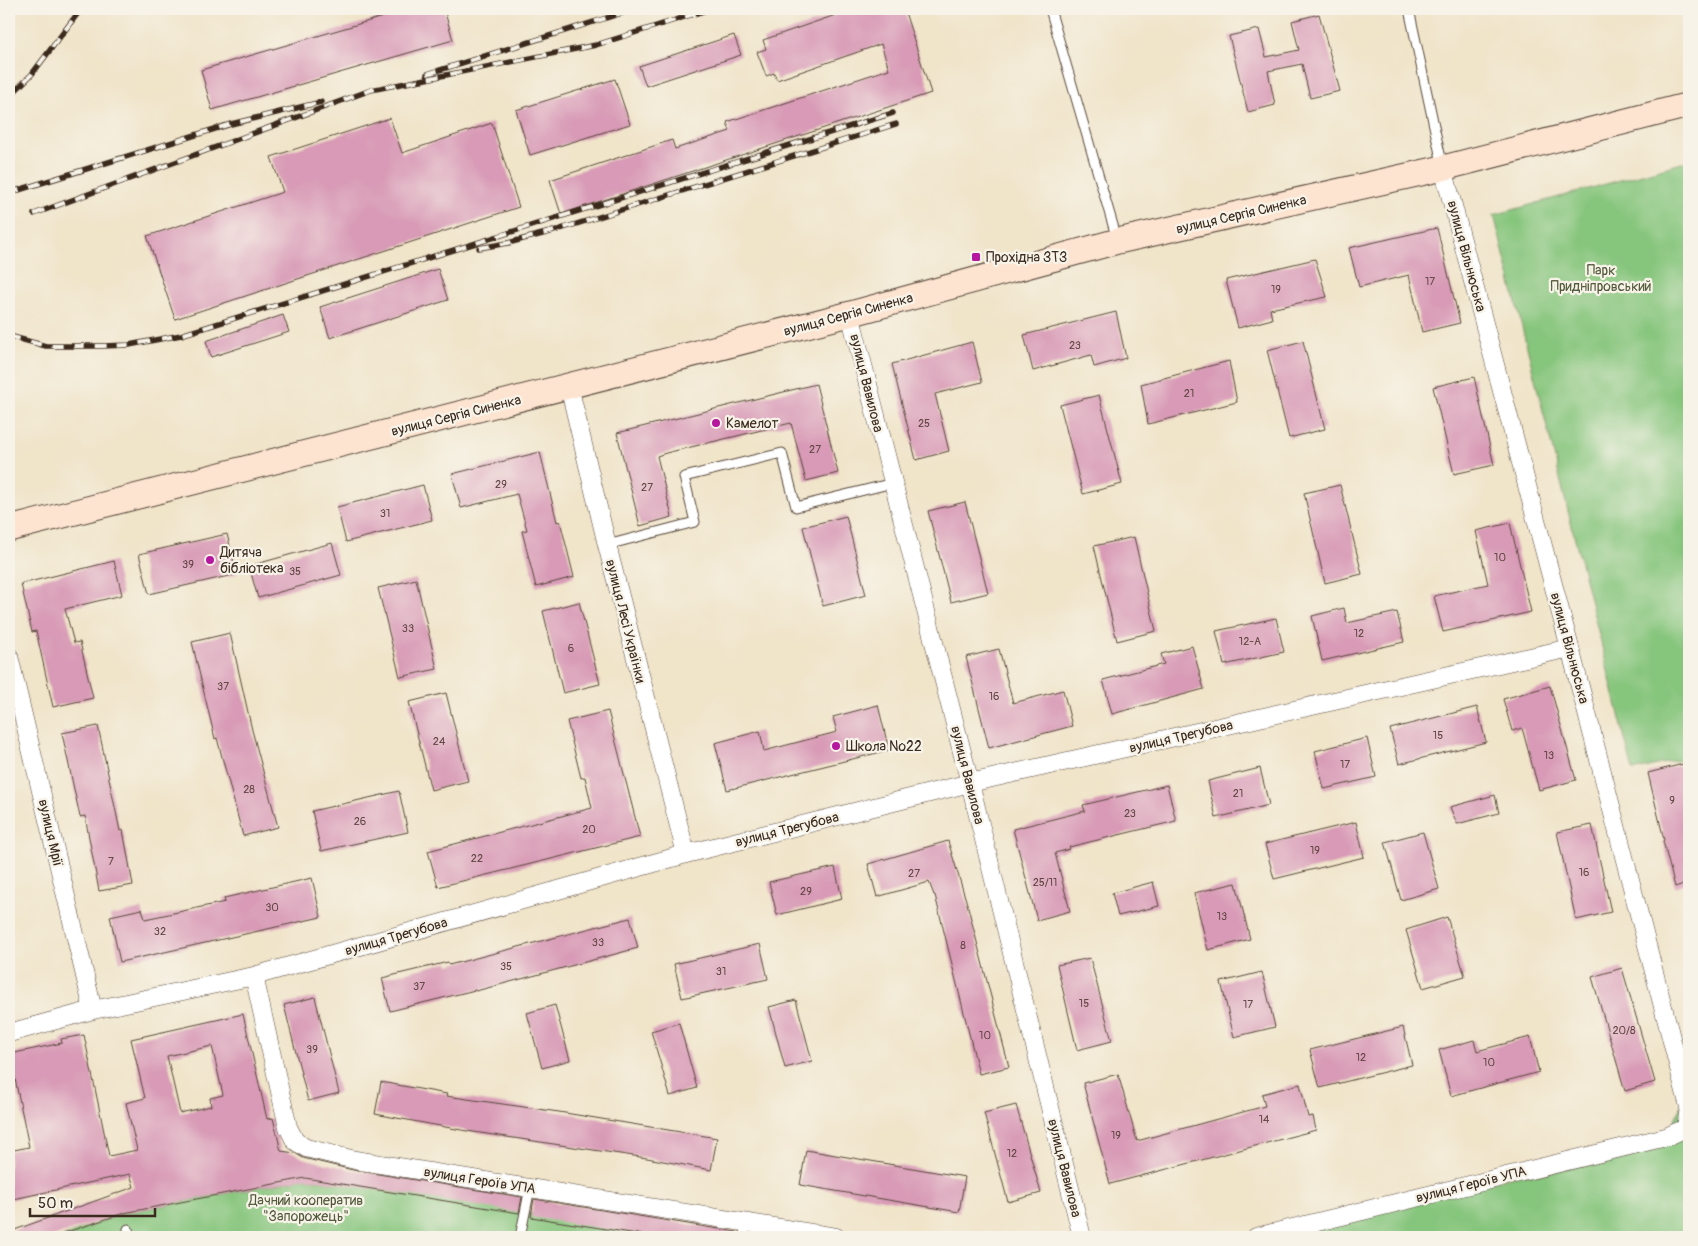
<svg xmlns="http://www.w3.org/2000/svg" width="1698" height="1246" viewBox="0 0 1698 1246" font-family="Pangolin,sans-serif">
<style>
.green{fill:#85c57c;stroke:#60784d}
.building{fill:#d89ab6;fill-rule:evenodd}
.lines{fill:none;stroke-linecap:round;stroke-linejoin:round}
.lane-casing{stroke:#564638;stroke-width:11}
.street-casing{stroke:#564638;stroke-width:19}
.secondary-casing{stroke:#564638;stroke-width:27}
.lane{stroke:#fff;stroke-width:9}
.street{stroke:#fff;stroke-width:18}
.secondary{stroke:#fde4d1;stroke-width:25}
.rail-casing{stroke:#3b2a1e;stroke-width:5.5}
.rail{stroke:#f7f3e8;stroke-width:4;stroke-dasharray:11;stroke-linecap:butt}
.poi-dot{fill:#b5179e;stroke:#f7f3e8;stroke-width:2}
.labels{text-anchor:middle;stroke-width:4.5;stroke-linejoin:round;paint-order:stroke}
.number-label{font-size:11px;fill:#624644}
.street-label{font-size:14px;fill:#3b2a1e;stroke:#f7f3e8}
.poi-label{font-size:14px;fill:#3b2a1e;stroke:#f7f3e8;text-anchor:start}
.park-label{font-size:14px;fill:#51583a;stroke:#f7f3e8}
</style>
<rect width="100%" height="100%" fill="#f7f3e8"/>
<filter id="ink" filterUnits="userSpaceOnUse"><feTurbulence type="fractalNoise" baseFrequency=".02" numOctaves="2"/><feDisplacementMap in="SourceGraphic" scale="10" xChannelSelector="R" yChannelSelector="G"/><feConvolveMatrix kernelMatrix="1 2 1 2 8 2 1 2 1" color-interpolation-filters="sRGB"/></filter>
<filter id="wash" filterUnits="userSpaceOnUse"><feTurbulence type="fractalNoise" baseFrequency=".0096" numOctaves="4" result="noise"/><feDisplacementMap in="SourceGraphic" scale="20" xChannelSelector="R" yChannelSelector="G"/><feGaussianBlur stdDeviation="1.12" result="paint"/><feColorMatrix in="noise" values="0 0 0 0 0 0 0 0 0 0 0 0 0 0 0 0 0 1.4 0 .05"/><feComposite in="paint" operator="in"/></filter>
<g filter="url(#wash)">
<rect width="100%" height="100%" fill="#f0e4c9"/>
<path class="green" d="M1689,161V757L1633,771L1494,215Z
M1689,1091V1237H1274L1666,1137Z
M305,1178L677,1237H62L124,1213Z"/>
<g id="blocks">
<path class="building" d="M410,9H444L453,40L212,110L201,70Z
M853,9H904L931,93L561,214L550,180L672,140L675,149L730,131L727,122L889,69L881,44L777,80L774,73L766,76L757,52L766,49L763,40Z
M1319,14L1340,91L1310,98L1302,64L1268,71L1275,105L1248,112L1229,36L1259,29L1266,57L1299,50L1292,21Z
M734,35L741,55L646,86L639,66Z
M615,79L630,124L530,155L516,110Z
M390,118L402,153L492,123L519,207L175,319L147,236L283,192L271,157Z
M1437,228L1460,323L1422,332L1409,275L1359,287L1349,248Z
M1315,259L1327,297L1270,309L1272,319L1238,328L1226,280Z
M438,269L448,300L330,338L320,307Z
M1116,312L1126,358L1094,367L1091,355L1033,371L1024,335Z
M283,315L289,332L211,357L206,341Z
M1303,341L1325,429L1289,438L1267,350Z
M972,342L982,382L935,394L949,451L916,460L892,364Z
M1229,361L1237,402L1148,424L1141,384Z
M1474,377L1494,465L1454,474L1433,387Z
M816,384L838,473L806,481L791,423L666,453L657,456L672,517L640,526L617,433Z
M1099,395L1122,484L1083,494L1060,405Z
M540,452L557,522L560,521L574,577L536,587L522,531L527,530L517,494L461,508L452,474Z
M423,485L432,520L346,542L337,507Z
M1340,485L1362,574L1325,583L1304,493Z
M965,502L988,593L951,602L928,511Z
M846,516L866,595L823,606L803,527Z
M1510,523L1531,612L1443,632L1434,596L1488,584L1476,531Z
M227,534L237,574L149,594L139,554Z
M1134,537L1156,631L1117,641L1094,546Z
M332,543L341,575L258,598L249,566Z
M114,561L122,595L65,609L74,643L80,642L93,698L53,707L36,631L32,632L21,584Z
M416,579L437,669L400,677L378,588Z
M579,602L600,684L563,693L543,611Z
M1344,608L1347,623L1397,612L1404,642L1322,661L1312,616Z
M1276,618L1284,652L1224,665L1216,631Z
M230,633L252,730L278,827L243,836L217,738L215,739L192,642Z
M1192,646L1204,689L1112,714L1103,680L1164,664L1161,654Z
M999,649L1013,703L1063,690L1072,726L989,748L966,657Z
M1550,686L1576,780L1539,790L1522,728L1512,731L1503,699Z
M446,693L468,781L431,790L409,702Z
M878,705L889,750L727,790L715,743L760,731L764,751L837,732L833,717Z
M1477,707L1486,742L1399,764L1390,729Z
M608,711L640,837L438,887L428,851L592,808L585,777L581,778L567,721Z
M98,726L120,831L123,830L133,885L99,891L85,816L80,817L62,733Z
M1367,738L1376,777L1324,789L1315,751Z
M1683,764L1689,785V882L1675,887L1663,841L1664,840L1648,773Z
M1260,768L1269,805L1216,818L1208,781Z
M1167,785L1176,821L1069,847L1070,849L1055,853L1070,911L1037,920L1013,829L1085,811L1083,805Z
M399,791L408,832L321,851L312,811Z
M1495,795L1499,813L1457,824L1450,807Z
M1356,822L1364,857L1274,879L1265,844Z
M1592,825L1611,912L1576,920L1557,832Z
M1423,832L1439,889L1401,900L1385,842Z
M948,841L968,907L1009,1067L979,1074L935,895H934L929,882L877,897L868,864Z
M835,867L842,899L777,915L769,882Z
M312,878L321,917L120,962L110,916L142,909L145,919L225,902L224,898Z
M1153,882L1159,906L1118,916L1112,893Z
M1236,883L1250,939L1208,950L1194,893Z
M1447,917L1465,976L1423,988L1406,930Z
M630,918L638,948L476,991L475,990L390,1011L382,978L448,962L449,965Z
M760,944L768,979L682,998L674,964Z
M1090,958L1112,1041L1077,1050L1057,965Z
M1622,968L1655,1082L1625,1091L1592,977Z
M1262,972L1275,1027L1234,1037L1221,982Z
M315,997L339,1093L308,1101L284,1005Z
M796,1000L812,1061L785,1068L769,1007Z
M555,1005L570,1060L542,1068L527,1013Z
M243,1014L267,1119L273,1118L281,1151L295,1153L303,1158L353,1170L522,1197L519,1213L305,1178L124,1213L52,1237H9V1232L134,1187L130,1174L9,1200V1151L29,1147L10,1054L62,1043L61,1039L84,1035L109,1156L137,1150L126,1103L145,1098L131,1039ZM212,1046L223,1095L210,1098L211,1106L180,1113L167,1056Z
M679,1023L697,1088L670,1096L651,1031Z
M1403,1027L1412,1065L1320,1088L1310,1050Z
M1530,1037L1539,1072L1451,1096L1439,1050L1474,1040L1477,1051Z
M1118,1074L1137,1141L1265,1106L1262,1094L1300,1084L1308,1117L1313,1116L1316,1130L1110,1184L1083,1083Z
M381,1082L447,1094L446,1096L559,1112L717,1138L711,1170L647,1158L467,1131L375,1114Z
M1016,1105L1041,1193L1008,1202L984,1113Z
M806,1150L965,1177L959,1212L800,1185Z
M534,1199L737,1232V1237H656L531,1217Z"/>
</g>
</g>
<g filter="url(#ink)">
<use href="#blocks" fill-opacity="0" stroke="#564638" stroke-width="1"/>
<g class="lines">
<g class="lane-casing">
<path id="lane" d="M1050,9L1117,239
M1409,9L1443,168
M607,545L695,522L684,477L782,453L796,507L893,483
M128,1229L130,1237
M520,1237L530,1188
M743,1237L747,1223"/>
</g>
<g class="street-casing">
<path id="street" d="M850,314L970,783L1082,1237
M569,386L607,545L686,854
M9,656L93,1010
M254,976L288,1127L295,1141L306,1148L355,1160L836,1237
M9,1033L93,1010L254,976L686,854L970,783L1570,648
M1256,1237L1666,1137L1686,1128L1689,1107L1570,648L1443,168"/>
</g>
<g class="secondary-casing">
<path id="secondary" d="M9,529L850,314L1118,241L1443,168L1689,105"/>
</g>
<use href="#lane" class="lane"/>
<use href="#street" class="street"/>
<use href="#secondary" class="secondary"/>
<g class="rail-casing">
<path id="rail" d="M427,74L635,9
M9,97L32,74L81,9
M9,193L231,124L321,102
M34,214L371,90L596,45L710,9
M479,248L508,243L554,231L896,124
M9,336L46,346H102L129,345L181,335L893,113"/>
</g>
<use href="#rail" class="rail"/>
</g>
</g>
<g class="poi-dot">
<rect x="971" y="252" width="10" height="10" rx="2.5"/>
<circle cx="716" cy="423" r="5"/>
<circle cx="210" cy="560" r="5"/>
<circle cx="836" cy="746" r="5"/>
</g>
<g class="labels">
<g class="number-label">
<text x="1430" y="285">17</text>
<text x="1276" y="293">19</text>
<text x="1075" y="349">23</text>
<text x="1189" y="397">21</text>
<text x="924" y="427">25</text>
<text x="815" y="453">27</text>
<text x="501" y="488">29</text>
<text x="647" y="491">27</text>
<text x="385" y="517">31</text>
<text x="1500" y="561">10</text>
<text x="188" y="568">39</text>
<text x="295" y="575">35</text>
<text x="408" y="632">33</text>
<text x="1359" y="637">12</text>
<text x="1250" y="645">12-А</text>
<text x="571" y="652">6</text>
<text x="223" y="690">37</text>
<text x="994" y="700">16</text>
<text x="1438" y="739">15</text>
<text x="439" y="745">24</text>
<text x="1549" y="759">13</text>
<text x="1345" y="768">17</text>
<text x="249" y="793">28</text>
<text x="1238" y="797">21</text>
<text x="1672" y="804">9</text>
<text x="1130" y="817">23</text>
<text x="360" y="825">26</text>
<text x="589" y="833">20</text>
<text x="1315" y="854">19</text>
<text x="477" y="862">22</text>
<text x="111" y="865">7</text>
<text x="1584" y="876">16</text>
<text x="914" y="877">27</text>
<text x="1045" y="886">25/11</text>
<text x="806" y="895">29</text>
<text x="272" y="911">30</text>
<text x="1222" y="920">13</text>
<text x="160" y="935">32</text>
<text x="598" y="946">33</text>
<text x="963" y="949">8</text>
<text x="506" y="970">35</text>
<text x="721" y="975">31</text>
<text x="419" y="990">37</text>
<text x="1084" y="1007">15</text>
<text x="1248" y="1008">17</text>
<text x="1624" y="1034">20/8</text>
<text x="985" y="1039">10</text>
<text x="312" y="1053">39</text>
<text x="1361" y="1061">12</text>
<text x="1489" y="1066">10</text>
<text x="1264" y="1123">14</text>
<text x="1116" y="1139">19</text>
<text x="1012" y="1157">12</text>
</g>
<g class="street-label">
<text transform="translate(1241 214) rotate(-13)" y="5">вулиця Сергія Синенка</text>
<text transform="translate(1467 256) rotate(75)" y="5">вулиця Вільнюська</text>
<text transform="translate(848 314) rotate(-15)" y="5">вулиця Сергія Синенка</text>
<text transform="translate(867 383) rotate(76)" y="5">вулиця Вавилова</text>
<text transform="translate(456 415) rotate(-14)" y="5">вулиця Сергія Синенка</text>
<text transform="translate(626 621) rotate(76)" y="5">вулиця Лесі Українки</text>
<text transform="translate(1570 648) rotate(75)" y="5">вулиця Вільнюська</text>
<text transform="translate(1181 736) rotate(-13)" y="5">вулиця Трегубова</text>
<text transform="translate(968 775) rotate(76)" y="5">вулиця Вавилова</text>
<text transform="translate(787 829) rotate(-14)" y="5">вулиця Трегубова</text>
<text transform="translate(51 833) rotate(77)" y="5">вулиця Мрії</text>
<text transform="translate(396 936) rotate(-16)" y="5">вулиця Трегубова</text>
<text transform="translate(1065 1168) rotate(76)" y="5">вулиця Вавилова</text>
<text transform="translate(480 1180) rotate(9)" y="5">вулиця Героїв УПА</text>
<text transform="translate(1471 1184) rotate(-14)" y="5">вулиця Героїв УПА</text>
</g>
<g class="poi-label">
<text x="986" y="262">Прохідна ЗТЗ</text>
<text x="726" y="428">Камелот</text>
<text x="220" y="557">Дитяча<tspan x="220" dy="16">бібліотека</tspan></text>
<text x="846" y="751">Школа №22</text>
</g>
<g class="park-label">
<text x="1601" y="275">Парк<tspan x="1601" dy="16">Придніпровський</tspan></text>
<text x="306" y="1205">Дачний кооператив<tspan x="306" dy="16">"Запорожець"</tspan></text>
</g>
</g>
<rect width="1698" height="1246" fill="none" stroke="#f7f3e8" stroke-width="30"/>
<path d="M30 1208v8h125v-8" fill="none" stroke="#3b2a1e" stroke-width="2.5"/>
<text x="38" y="1208" font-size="15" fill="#3b2a1e" stroke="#f7f3e8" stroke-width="4" paint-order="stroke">50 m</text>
</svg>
